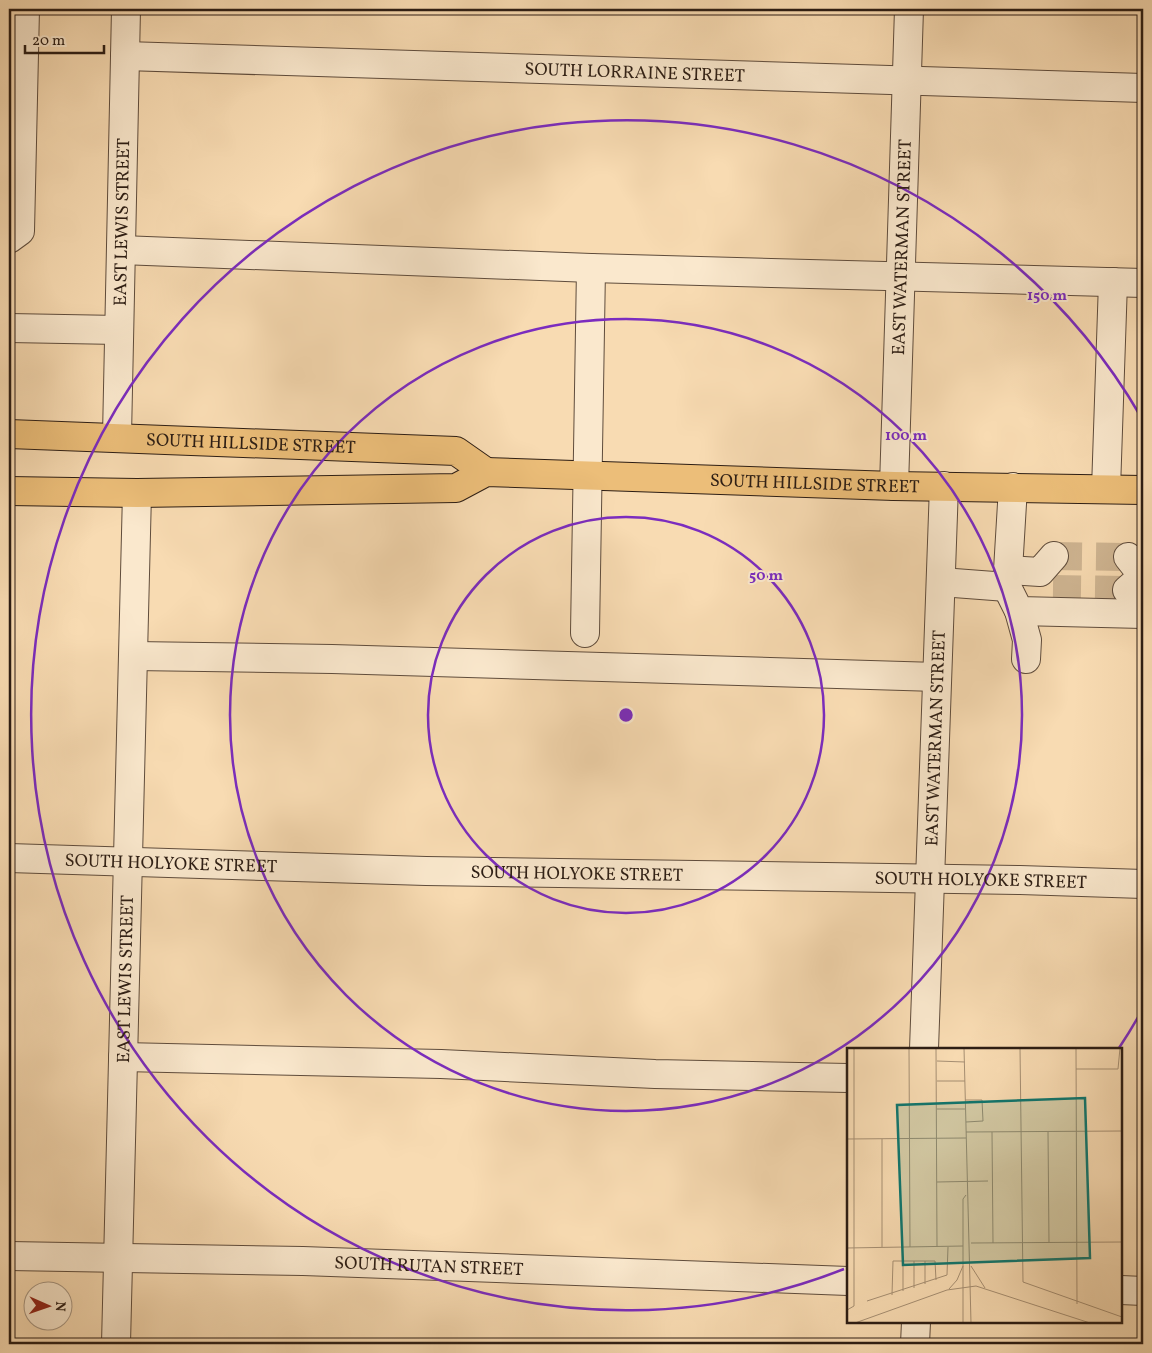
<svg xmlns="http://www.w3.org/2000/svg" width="1152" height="1353" viewBox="0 0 1152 1353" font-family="Vollkorn,serif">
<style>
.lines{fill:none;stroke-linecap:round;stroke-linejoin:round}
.minor-tunnel{stroke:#cfb592;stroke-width:28;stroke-dasharray:28 14;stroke-linecap:butt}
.minor-casing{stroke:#5f4c3c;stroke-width:30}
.major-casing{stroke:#2c1d14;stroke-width:30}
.minor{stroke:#fae8cd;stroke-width:28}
.major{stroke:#ecbe79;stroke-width:28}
.ring{fill:none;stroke:#7b2cbf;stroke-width:2.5}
.labels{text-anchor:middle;stroke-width:4;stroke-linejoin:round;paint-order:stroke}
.street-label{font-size:18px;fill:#2c1d14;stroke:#fae8cd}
.inset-road{fill:none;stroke:#a68f73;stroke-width:1}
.view{fill:#0f766e;fill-opacity:0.15;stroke:#0f766e;stroke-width:2.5}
.inset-edge{fill:none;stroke:#2c1d14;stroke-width:2.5}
.centre{fill:#7b2cbf;stroke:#fae8cd;stroke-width:2.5}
.ring-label{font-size:15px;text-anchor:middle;font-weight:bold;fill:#7b2cbf;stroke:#fae8cd;stroke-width:4;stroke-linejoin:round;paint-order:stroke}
</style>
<rect width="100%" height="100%" fill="#f8dbb2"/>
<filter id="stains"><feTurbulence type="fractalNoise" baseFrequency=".004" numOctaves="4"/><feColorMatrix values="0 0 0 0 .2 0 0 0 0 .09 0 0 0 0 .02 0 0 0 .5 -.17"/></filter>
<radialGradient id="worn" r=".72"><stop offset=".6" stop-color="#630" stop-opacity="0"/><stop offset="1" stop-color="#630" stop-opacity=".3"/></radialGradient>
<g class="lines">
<path class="minor-tunnel" d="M1054,556L1128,557
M1053,589L1127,590"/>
<g class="minor-casing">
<g id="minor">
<path id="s1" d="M125,56L1143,88"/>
<path d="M9,239L20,231L25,9"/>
<path d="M121,250L591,268L1143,283"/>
<path d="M9,328L119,330"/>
<path id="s2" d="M117,436L126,9"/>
<path id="s3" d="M894,486L909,9"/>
<path d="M1013,487L1007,587L1019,611L1143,614"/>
<path d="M1106,489L1113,282"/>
<path d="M1008,570L1040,572L1054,556"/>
<path d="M941,582L1007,587"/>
<path d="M1127,590L1143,576L1128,557"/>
<path d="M1019,611L1027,640L1026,659"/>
<path d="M585,633L591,268"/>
<path d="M134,656L332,659L937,677"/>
<path id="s4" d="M9,858L426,871L1020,880L1143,884"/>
<path id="s5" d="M924,1049L944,486"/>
<path d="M123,1057L441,1064L655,1074L848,1078"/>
<path id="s6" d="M9,1256L303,1261L848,1281"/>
<path d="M1121,1290L1143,1291"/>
<path id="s7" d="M116,1344L137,493"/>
<path d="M915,1344L916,1322"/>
</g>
</g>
<g class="major-casing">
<g id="major">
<path id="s8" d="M9,434L456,451L486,472"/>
<path id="s9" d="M9,491L137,493L456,488L486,472L894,486L1143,490"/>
</g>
</g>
<use href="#minor" class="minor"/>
<use href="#major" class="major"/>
</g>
<g class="ring">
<circle cx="626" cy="715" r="198"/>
<circle cx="626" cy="715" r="396"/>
<path d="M1141 1012A595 595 0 0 1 1119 1048M844 1269A595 595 0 1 1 1141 417"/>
</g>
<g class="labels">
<g class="street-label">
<text dy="6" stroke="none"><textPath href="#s1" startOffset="510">SOUTH LORRAINE STREET</textPath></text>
<text dy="6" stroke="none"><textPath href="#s2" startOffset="214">EAST LEWIS STREET</textPath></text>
<text dy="6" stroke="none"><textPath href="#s3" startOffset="239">EAST WATERMAN STREET</textPath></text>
<text dy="6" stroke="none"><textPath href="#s8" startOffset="242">SOUTH HILLSIDE STREET</textPath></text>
<text dy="6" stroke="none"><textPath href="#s9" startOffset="810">SOUTH HILLSIDE STREET</textPath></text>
<text dy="6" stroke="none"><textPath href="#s5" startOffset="311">EAST WATERMAN STREET</textPath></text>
<text dy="6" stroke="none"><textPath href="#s4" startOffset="162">SOUTH HOLYOKE STREET</textPath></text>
<text dy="6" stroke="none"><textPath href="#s4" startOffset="568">SOUTH HOLYOKE STREET</textPath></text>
<text dy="6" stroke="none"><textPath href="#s4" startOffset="972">SOUTH HOLYOKE STREET</textPath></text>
<text dy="6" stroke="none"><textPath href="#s7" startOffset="365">EAST LEWIS STREET</textPath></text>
<text dy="6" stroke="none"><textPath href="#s6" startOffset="420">SOUTH RUTAN STREET</textPath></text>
</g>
</g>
<g transform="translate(847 1048)">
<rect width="275" height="275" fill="#f8dbb2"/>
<path class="inset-road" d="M62,0L63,199M89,0L90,199M117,0L124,275M173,0L176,234L275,269M229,0L230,256M90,13L118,14M229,21H271L273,0M90,33H118M118,52H135L136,73L119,74M90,61H118M119,84L275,83M145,84L146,195M201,84L202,195M0,91L119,90M35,91V199M90,134L141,133M124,195L275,194M0,200L116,198M56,213V243M67,213V240M78,213V236M124,218L138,240M102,241L110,232L116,218M45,247L46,213H88L89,232M20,253L100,227L101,199M0,262L7,258V0M8,275L100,242L129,238L243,275M116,275V151L119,147"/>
<path class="view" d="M238,50L243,210L56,217L50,57Z"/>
<rect width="275" height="275" class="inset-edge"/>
</g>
<circle cx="626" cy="715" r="8" class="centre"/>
<g class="ring-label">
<text x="1047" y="300">150 m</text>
<text x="906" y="440">100 m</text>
<text x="766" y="580">50 m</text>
</g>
<rect width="1152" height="1353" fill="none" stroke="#f8dbb2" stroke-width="30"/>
<rect x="10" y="10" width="1132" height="1333" fill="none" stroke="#2c1d14" stroke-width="2.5"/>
<rect x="15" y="15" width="1122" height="1323" fill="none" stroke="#2c1d14"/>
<g transform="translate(48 1306) rotate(92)"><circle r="24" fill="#fae8cd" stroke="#a89783"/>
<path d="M0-4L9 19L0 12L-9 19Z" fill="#8f2418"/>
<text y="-8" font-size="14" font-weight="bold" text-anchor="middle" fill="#2c1d14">N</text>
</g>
<path d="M25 45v8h79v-8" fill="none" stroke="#2c1d14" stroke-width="2.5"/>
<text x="32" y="45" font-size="15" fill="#2c1d14" stroke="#fae8cd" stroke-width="4" paint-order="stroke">20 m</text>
<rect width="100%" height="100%" filter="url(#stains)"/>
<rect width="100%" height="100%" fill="url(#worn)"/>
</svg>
